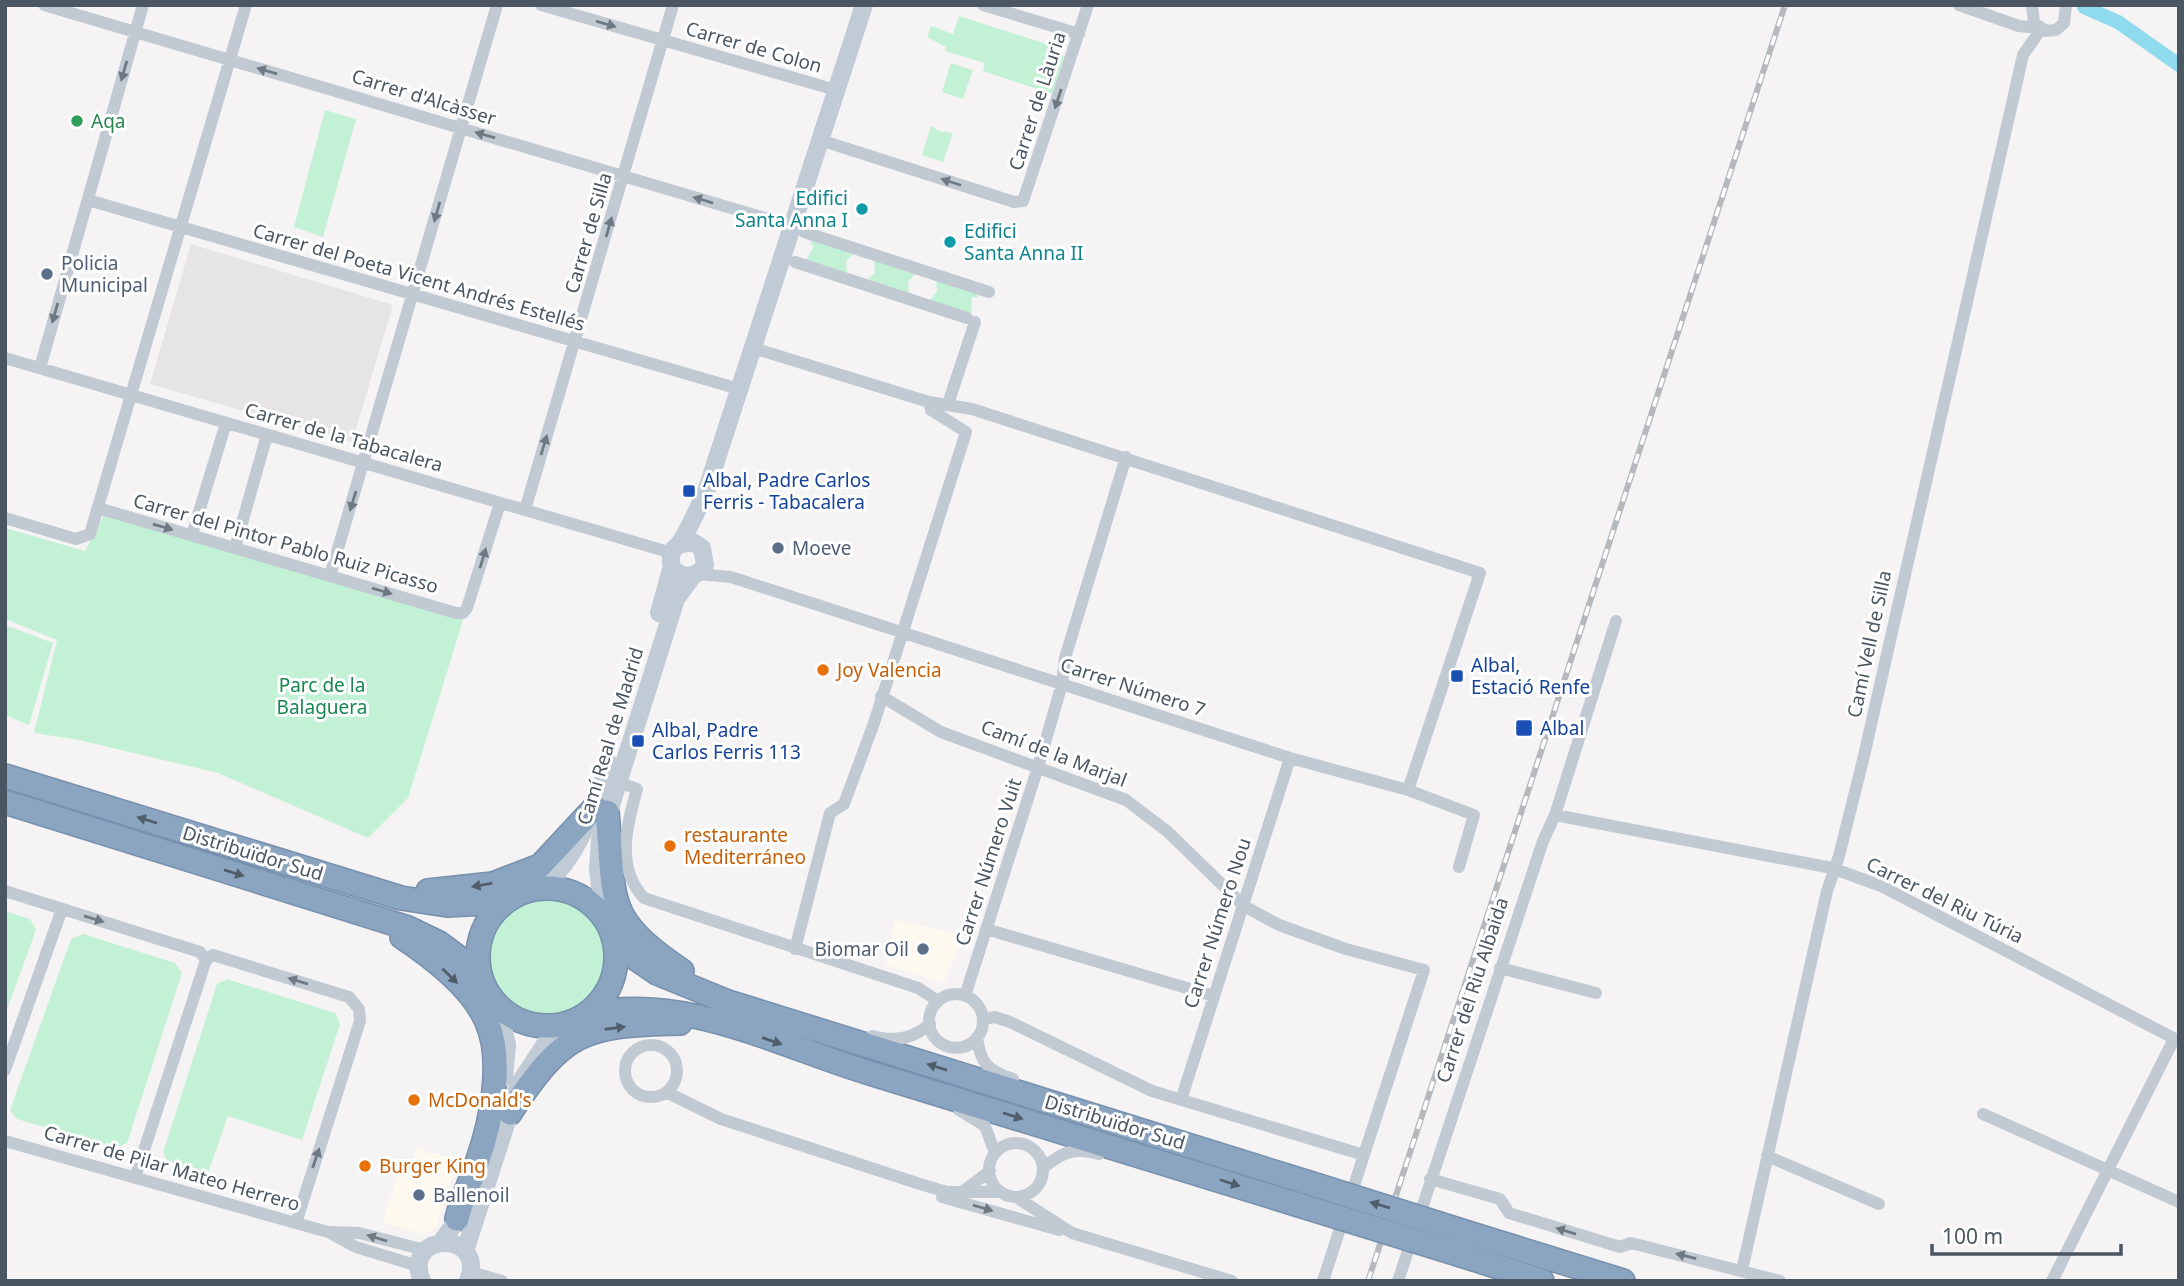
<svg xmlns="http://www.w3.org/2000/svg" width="2184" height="1286" viewBox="0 0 2184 1286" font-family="'Noto Sans',sans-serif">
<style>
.commercial{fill:#fdf9ef}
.education{fill:#e6e4e5}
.green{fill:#c3f1d5}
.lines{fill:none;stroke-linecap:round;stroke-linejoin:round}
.canal{stroke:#90daee;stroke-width:14}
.highway-casing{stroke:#7690ad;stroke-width:26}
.street{stroke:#c1cad2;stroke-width:12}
.secondary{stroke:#c1cbd6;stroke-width:18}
.highway{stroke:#8ba5c1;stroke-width:23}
.rail-casing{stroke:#b5b8bd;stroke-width:6}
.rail{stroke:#fff;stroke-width:3.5;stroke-dasharray:10;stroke-linecap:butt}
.highway-bridge-casing{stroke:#7690ad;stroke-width:26;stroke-linecap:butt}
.highway-bridge{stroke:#8ba5c1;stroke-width:23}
.oneway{fill:#6e7983}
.oneway2{fill:#505e6b}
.leisure-dot{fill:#2e9e5b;stroke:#fff;stroke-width:2.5}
.culture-dot{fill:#0f9aa8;stroke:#fff;stroke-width:2.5}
.service-dot{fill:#5c6f8a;stroke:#fff;stroke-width:2.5}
.transit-dot{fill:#1a4fb4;stroke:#fff;stroke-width:2.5}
.food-dot{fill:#e8710a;stroke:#fff;stroke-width:2.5}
.labels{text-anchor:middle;stroke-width:6;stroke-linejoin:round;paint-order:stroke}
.street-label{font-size:19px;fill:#4a5661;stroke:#fff}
.leisure-label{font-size:19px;fill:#27864d;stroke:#fff;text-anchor:start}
.culture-label{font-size:19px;fill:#0d838f;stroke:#fff;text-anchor:end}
.service-label{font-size:19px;fill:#4e5e75;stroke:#fff;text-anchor:start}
.transit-label{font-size:19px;fill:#164399;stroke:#fff;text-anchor:start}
.food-label{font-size:19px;fill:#c56008;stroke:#fff;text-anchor:start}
.park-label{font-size:19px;fill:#17864f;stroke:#fff}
</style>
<rect width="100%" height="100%" fill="#f5f3f3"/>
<path class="commercial" d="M895,920L963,935L944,983L885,965Z
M417,1148L457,1161L436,1228L422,1234L383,1222L401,1164L411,1167Z"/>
<path class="education" d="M191,244L393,305L352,442L150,384Z"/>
<path class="green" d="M959,16L1059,48L1064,57L1052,94L983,71L985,63L945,51L946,47L927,37L931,26L953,34Z
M951,63L973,70L963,99L942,92Z
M325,110L356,119L323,237L294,227Z
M931,126L939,131L953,133L943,162L922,155Z
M812,240L854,253L846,262L847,273L805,262L814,246L810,244Z
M874,260L916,273L908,282L909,295L868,279L875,273Z
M936,280L978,293L977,298L972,297L971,315L930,300L937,292Z
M104,515L463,620L408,798L368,838L218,773L79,740L34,733L57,640L5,619V528L85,551Z
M5,625L53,643L29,725L5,715Z
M488 956a59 59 0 1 1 118 0a59 59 0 1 1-118 0Z
M5,911L30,919L36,930L5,1015Z
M83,934L175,963L182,973L127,1143L115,1148L17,1119L10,1110L71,939Z
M227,979L335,1013L340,1024L302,1140L228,1116L208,1173L168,1162L163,1153L217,984Z"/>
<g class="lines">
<path class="canal" d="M2084,7L2118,22L2179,65"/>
<g class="highway-casing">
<path id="highway" d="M5,776L401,898L447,905L505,902
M5,802L408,928L439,943L478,972
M607,812C616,901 601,916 682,971
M478 957a69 69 0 1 1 138 0a69 69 0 1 1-138 0Z
M428,891L493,884L540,866L595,807
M402,937C432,957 471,986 486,1020C505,1060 491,1123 477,1163C471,1182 461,1199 457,1219
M616,945L657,973L728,1002L1306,1182
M587,1015C683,992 782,1047 873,1074C1015,1117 1157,1160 1299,1205
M510,1113C564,1031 583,1025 680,1023
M1468,1233L1623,1281
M1461,1255L1542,1281"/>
</g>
<path class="street" d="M44,5L792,226
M541,5L836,90
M983,5L1079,34
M1959,5L2019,26L2038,28
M2032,5L2034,23L2046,31L2056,30L2064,23L2066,5
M820,140L1014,202L1023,201L1088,5
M88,200L739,389
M804,232L989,292
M795,262L967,318
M753,348L929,402L972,409L1480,573L1408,790
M5,358L672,553
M40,368L143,5
M948,404L975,322
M98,508L456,613H463L467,608L500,503
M525,510L673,5
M5,518L76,539L90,534L246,5
M192,535L226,423
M235,548L267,435
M698,574L731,577L1290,758L1408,790L1474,815L1459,867
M330,576L497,5
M881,696L941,732L1126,800L1168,832L1244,906L1279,925L1346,949L1424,970L1323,1281
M616,781L637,789C627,825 615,867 644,898L918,988L938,1001
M1555,815L1832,868L1881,886L2179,1041
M5,891L200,952L206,960
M986,929L1214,996
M795,949L830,813L844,804L874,723L966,432L931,410L929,402
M206,960L213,955L349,997L359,1009L360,1021L296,1223
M1500,968L1596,993
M929 1021a27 27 0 1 1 54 0a27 27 0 1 1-54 0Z
M965,996L1038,767L1062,684L1065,658L1126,457
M983,1019L995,1017L1010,1022L1152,1091L1364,1155
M872,1036C893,1042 913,1039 930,1024
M977,1037C980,1063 988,1071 1013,1079
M625 1071a26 26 0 1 1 52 0a26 26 0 1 1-52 0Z
M5,1070L62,909
M666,1092L721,1119L920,1184L947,1192H1001
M1181,1100L1290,758
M959,1110L985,1126L995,1153
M1983,1114L2179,1202
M5,1141L328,1232L356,1247L418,1266
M989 1170a27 27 0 1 1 54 0a27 27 0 1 1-54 0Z
M1767,1156L1879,1204
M1043,1168C1062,1152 1074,1147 1099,1154
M135,1178L206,960
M1430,1179L1500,1199L1509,1213L1620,1247L1631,1243L1780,1281
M962,1192L990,1171
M942,1197L1059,1230
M1016,1197L1072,1233L1232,1281
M332,1232L359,1233L425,1250
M1742,1270L1827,891L1839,856L1863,760L2023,55L2041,29
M471,1272L502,1281
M1398,1281L1543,841L1555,815L1616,621
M2052,1281L2174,1039"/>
<path class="secondary" d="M678,545L693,542L702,548L705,565C695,584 664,576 672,553C674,546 674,550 679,544C689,530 696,511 705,495L864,5
M659,613L672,566
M542,888C580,855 594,809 609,763
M604,917L598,869L600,840L676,599L693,576
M499,1009L507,1045L504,1078
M441,1242L464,1211
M465,1251L519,1084L557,1026
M422,1281C401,1231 488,1230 468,1281"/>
<use href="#highway" class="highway"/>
<g class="rail-casing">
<path id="rail" d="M1368,1281L1785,5"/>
</g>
<use href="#rail" class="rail"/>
<g class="highway-bridge-casing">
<path id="highway-bridge" d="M1306,1182L1468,1233
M1299,1205L1461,1255"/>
</g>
<use href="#highway-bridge" class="highway-bridge"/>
</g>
<defs><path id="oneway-solid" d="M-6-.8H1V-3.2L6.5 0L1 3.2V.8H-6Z" transform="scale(1.75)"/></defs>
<g class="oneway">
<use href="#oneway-solid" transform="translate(606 24) rotate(16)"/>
<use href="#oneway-solid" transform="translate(124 71) rotate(106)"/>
<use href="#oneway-solid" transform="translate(267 71) rotate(-164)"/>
<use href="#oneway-solid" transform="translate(1058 99) rotate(108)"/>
<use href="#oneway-solid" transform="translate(485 135) rotate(-164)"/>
<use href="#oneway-solid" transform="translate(951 182) rotate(-162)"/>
<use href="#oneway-solid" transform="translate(703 200) rotate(-163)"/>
<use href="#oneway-solid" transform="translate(437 212) rotate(106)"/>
<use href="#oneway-solid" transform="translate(609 227) rotate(-74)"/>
<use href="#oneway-solid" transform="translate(55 313) rotate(106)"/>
<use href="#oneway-solid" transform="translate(544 445) rotate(-73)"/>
<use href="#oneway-solid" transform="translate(353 501) rotate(107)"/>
<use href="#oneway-solid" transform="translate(163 527) rotate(16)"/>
<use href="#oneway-solid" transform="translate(483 558) rotate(-73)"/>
<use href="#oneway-solid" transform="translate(382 591) rotate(16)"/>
<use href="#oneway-solid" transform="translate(94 919) rotate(17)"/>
<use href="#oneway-solid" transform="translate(298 981) rotate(-163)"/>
<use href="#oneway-solid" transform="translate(316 1158) rotate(-71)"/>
<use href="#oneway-solid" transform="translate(983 1208) rotate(16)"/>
<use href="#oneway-solid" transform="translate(1566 1231) rotate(-163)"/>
<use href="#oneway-solid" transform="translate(377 1238) rotate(-163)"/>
<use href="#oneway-solid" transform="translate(1686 1256) rotate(-166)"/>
</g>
<g class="oneway2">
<use href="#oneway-solid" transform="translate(147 820) rotate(-163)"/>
<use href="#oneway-solid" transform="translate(234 873) rotate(17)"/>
<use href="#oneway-solid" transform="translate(482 885) rotate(170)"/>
<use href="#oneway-solid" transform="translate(450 976) rotate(44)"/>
<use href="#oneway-solid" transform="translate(615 1028) rotate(-8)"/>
<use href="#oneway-solid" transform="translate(772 1041) rotate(19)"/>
<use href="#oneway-solid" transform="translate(937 1067) rotate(-163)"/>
<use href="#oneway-solid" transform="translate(1013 1116) rotate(17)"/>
<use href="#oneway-solid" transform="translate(1230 1183) rotate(18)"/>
<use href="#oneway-solid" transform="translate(1380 1205) rotate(-163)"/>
</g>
<circle class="leisure-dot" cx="77" cy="121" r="7"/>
<g class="culture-dot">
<circle cx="862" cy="209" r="7"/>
<circle cx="950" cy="242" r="7"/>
</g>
<g class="service-dot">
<circle cx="47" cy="274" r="7"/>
<circle cx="778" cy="548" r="7"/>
<circle cx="923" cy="949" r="7"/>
<circle cx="419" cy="1195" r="7"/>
</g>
<g class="transit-dot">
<rect x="682" y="484" width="14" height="14" rx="3.5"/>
<rect x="1450" y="669" width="14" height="14" rx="3.5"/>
<rect x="1515" y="719" width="18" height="18" rx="3.5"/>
<rect x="631" y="734" width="14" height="14" rx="3.5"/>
</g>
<g class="food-dot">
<circle cx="823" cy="670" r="7"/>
<circle cx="670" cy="846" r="7"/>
<circle cx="414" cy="1100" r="7"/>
<circle cx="365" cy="1166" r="7"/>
</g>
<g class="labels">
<g class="street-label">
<text transform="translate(754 47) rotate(16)" y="7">Carrer de Colon</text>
<text transform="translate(424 97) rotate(17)" y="7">Carrer d'Alcàsser</text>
<text transform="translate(1037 101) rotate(-72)" y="7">Carrer de Làuria</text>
<text transform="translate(588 233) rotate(-74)" y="7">Carrer de Silla</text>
<text transform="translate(419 277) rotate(16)" y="7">Carrer del Poeta Vicent Andrés Estellés</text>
<text transform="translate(344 437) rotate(16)" y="7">Carrer de la Tabacalera</text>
<text transform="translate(286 543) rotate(16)" y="7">Carrer del Pintor Pablo Ruiz Picasso</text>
<text transform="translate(1869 644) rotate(-78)" y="7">Camí Vell de Silla</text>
<text transform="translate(1133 687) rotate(18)" y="7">Carrer Número 7</text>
<text transform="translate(610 736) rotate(-73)" y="7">Camí Real de Madrid</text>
<text transform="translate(1054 753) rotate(21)" y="7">Camí de la Marjal</text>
<text transform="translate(253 853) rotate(17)" y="7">Distribuïdor Sud</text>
<text transform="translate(988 862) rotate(-72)" y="7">Carrer Número Vuit</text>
<text transform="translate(1945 900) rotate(26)" y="7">Carrer del Riu Túria</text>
<text transform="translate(1217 923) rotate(-72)" y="7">Carrer Número Nou</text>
<text transform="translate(1472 990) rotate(-72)" y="7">Carrer del Riu Albaida</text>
<text transform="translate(1115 1122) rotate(17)" y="7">Distribuïdor Sud</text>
<text transform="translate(172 1168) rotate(16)" y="7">Carrer de Pilar Mateo Herrero</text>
</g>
<g class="leisure-label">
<text x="91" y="128">Aqa</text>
</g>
<g class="culture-label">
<text x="848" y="205">Edifici<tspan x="848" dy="22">Santa Anna I</tspan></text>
<text x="964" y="238" text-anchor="start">Edifici<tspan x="964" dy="22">Santa Anna II</tspan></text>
</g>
<g class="service-label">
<text x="61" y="270">Policia<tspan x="61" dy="22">Municipal</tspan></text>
<text x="792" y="555">Moeve</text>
<text x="909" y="956" text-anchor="end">Biomar Oil</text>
<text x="433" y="1202">Ballenoil</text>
</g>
<g class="transit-label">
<text x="703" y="487">Albal, Padre Carlos<tspan x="703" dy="22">Ferris - Tabacalera</tspan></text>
<text x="1471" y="672">Albal,<tspan x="1471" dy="22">Estació Renfe</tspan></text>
<text x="1540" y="735">Albal</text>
<text x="652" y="737">Albal, Padre<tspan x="652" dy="22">Carlos Ferris 113</tspan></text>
</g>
<g class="food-label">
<text x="837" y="677">Joy Valencia</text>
<text x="684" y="842">restaurante<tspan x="684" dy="22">Mediterráneo</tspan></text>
<text x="428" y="1107">McDonald's</text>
<text x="379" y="1173">Burger King</text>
</g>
<g class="park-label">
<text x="322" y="692">Parc de la<tspan x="322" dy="22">Balaguera</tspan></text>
</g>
</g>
<rect width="2184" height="1286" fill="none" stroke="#4a5661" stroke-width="14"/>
<path d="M1932 1244v10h189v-10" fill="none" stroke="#4a5661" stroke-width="3.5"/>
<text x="1942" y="1244" font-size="21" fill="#4a5661" stroke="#ffffff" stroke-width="5" paint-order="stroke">100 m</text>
</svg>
